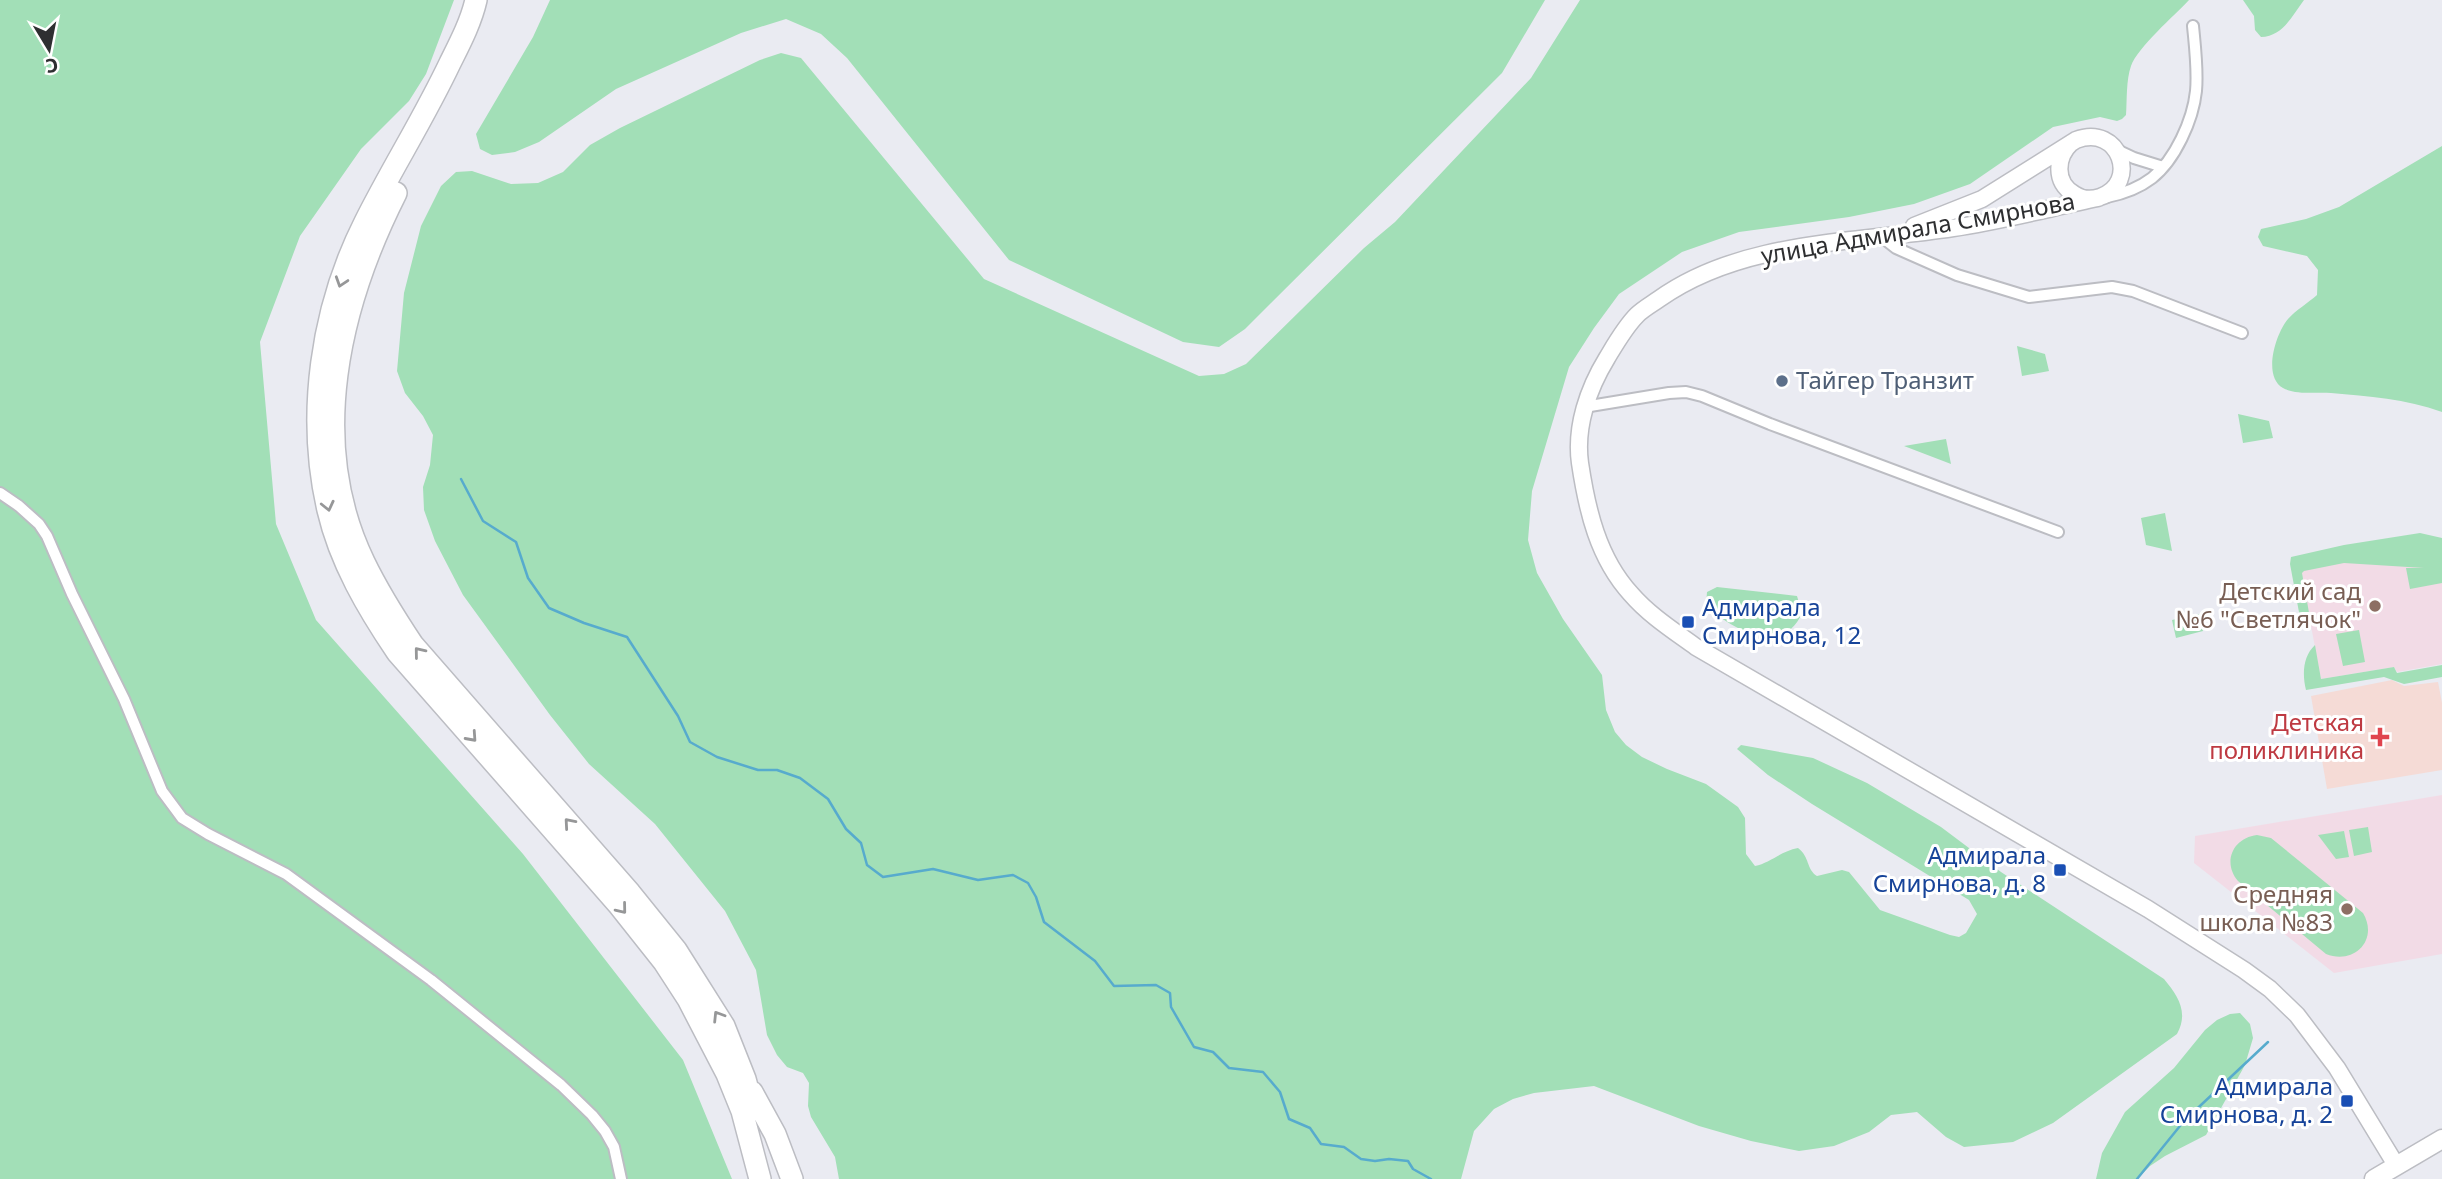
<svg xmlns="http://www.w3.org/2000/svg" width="2442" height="1179" viewBox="0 0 2442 1179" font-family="'Noto Sans',sans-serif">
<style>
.education{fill:#f2dbe6}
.medical{fill:#f5dbd6}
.green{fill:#a2dfb7}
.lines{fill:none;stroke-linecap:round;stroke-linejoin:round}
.stream{stroke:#57abcd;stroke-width:2.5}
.street-casing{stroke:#bcbdc3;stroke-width:14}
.secondary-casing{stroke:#bcbdc3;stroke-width:19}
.primary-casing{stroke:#bcbdc3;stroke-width:21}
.highway-casing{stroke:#bcbdc3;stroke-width:24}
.street{stroke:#fff;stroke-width:10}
.secondary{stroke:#fff;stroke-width:16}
.primary{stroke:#fff;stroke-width:18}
.highway{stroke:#fff;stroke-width:21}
.oneway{stroke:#969798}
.service-dot{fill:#5c6f8a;stroke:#fff;stroke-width:2.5}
.education-dot{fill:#8d6e63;stroke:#fff;stroke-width:2.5}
.transit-dot{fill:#1a4fb4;stroke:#fff;stroke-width:2.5}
.health-dot{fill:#e0444e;stroke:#fff;stroke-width:2.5}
.labels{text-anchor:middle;stroke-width:6;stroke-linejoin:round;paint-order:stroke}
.street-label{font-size:24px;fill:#2e2f31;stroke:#fff}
.service-label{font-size:24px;fill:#4e5e75;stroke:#fff;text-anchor:start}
.education-label{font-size:24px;fill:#785e54;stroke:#fff;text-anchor:end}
.transit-label{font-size:24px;fill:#164399;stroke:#fff;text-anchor:end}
.health-label{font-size:24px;fill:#be3a42;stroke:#fff;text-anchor:end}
</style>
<rect width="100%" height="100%" fill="#eaebf2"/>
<path class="education" d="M2442,548V664L2397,672L2394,667L2321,679L2298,557Z
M2442,795V954L2334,973L2194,863L2195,836Z"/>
<path class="medical" d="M2392,680L2404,686L2438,682L2442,703V770L2327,789L2311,696Z"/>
<path class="green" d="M0,0H454L426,74L409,101L361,149L300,236L260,342L276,524L316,620L523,854L683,1060L732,1179H0Z
M550,0H1545L1502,73L1245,329L1219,347L1183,342L1009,260L847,58L821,34L786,19L741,33L616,89L539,142L515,152L492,155L480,149L476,134L533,37Z
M1580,0H2189C2174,16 2138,47 2131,66C2126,80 2127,100 2126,115L2122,119L2117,121L2100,117L2053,127L1970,184L1914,204L1849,217L1739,232L1682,252L1619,294L1594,328L1569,367L1532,491L1528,540L1537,573L1563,619L1602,675L1606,710L1615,732L1626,745L1642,757L1667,769L1706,784L1738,807L1745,818L1746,854L1755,866C1770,863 1781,851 1798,848C1810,857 1806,869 1817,876L1842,870L1849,872L1880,910L1950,935L1959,937L1966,933L1977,914L1969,900L1812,804L1768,775L1737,749L1741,745L1813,758L1867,783L1941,827L2001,872L2164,979C2178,996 2189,1012 2177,1034L2053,1123L2013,1142L1964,1147L1946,1137L1917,1112L1891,1115L1869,1132L1834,1146L1799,1151L1751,1141L1699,1126L1594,1086L1534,1093L1513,1099L1494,1109L1474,1131L1461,1179H839L835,1157L811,1117L808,1106L809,1083L803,1073L787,1067L777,1055L767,1035L756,970L725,911L655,824L589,764L550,715L463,595L435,541L424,510L423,487L430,465L433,435L423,416L405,393L397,371L404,293L421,226L441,186L456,172L472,171L511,184L538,183L563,172L590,145L620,128L760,60L781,53L801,58L984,279L1199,376L1224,374L1246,364L1364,248L1395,222L1531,78Z
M2243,0H2304C2292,16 2283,36 2261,37L2255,30L2254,16Z
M2442,146V412C2406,399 2368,396 2331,393C2316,392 2296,395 2283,388C2262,376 2276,333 2288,319C2296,310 2308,303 2317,295L2318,270L2307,256L2263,246L2258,237L2261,229L2306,219L2339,207Z
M2017,346L2045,354L2049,371L2022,376Z
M2238,414L2269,421L2273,438L2243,443Z
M1946,439L1951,464L1904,446Z
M2165,513L2172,551L2146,545L2141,518Z
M2420,533L2442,538V583L2410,589L2406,568H2424L2344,563L2304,571L2302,573L2311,624L2304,625L2301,623L2290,564L2291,557L2344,545Z
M1717,587L1797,596L1802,613C1783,658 1730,629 1706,605L1707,592Z
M2199,614L2203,631L2176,638L2172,620Z
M2359,630L2365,662L2343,666L2336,634Z
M2315,645L2321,679L2394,667L2397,673L2442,665V677L2404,684L2384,677L2306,690C2302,674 2303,656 2315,645Z
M2368,827L2372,852L2354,856L2349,830Z
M2344,831L2349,857L2336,859L2318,835Z
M2257,835L2271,838L2363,913C2379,940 2354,965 2326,954L2238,881C2222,862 2233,838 2257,835Z
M2240,1013L2250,1024L2253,1038L2245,1065L2206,1135L2165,1156L2150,1166L2137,1179H2096L2102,1153L2125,1112L2174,1068L2205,1030L2217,1020L2230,1014Z"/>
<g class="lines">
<path class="stream" d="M461,479L483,521L516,542L528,578L549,608L584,623L627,637L678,716L690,742L717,757L758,770H777L800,778L828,799L846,829L861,843L867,865L883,877L933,869L978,880L1013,875L1028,883L1036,897L1044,922L1095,961L1114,986L1156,985L1170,993L1171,1007L1194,1047L1213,1052L1229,1068L1263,1072L1280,1092L1289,1119L1310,1128L1321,1144L1344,1147L1361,1159L1375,1161L1389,1159L1408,1161L1413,1169L1431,1179
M2137,1179L2184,1121L2268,1042"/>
<g class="street-casing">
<path id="street" d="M2117,150L2134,158L2163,167
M2107,197C2122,194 2139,188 2152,178C2175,160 2193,120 2196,91C2198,70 2195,47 2193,26
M1882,237L1896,248L1957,275L2029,297L2112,287L2133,291L2242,333
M1584,407L1669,393L1686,392L1702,396L1770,424L2058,532
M0,493L19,506L39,524L47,536L72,594L124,699L162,791L182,818L208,834L286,874L431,980L561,1085L592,1115L605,1131L614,1147L621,1179"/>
</g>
<g class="secondary-casing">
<path id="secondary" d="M2098,198C2050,208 2001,221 1953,228C1855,243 1742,240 1659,299C1652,304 1643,309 1637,315C1625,327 1616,343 1607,358C1588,389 1575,427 1580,463C1587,510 1598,558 1631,594C1649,615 1674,631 1696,647L2148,909L2244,970L2270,989L2297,1015L2337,1068L2396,1165
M1914,226L1982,199L2076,140C2120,123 2140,184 2100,197C2091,200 2081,199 2074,194C2054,182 2056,157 2071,143"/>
</g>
<g class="primary-casing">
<path id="primary" d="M2374,1179L2442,1139"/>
</g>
<g class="highway-casing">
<path id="highway" d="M476,0C471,22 460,43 450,63C424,118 392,168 365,222C321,309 306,415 328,510C340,562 368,609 397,652L618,904L664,962L688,999L727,1074L742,1111L760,1179
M396,193C339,306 306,442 364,562C378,591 395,618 413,645L630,893L676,950L724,1026L745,1079L753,1108
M752,1092L775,1134L792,1179"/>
</g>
<use href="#street" class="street"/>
<use href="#secondary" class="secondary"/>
<use href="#primary" class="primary"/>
<use href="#highway" class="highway"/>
</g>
<defs><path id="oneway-chevron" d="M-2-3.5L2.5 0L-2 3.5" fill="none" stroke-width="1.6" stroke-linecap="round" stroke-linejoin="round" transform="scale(1.75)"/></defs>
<g class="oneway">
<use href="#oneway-chevron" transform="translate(341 282) rotate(108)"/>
<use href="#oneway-chevron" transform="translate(328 506) rotate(77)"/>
<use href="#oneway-chevron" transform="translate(419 652) rotate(-129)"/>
<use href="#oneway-chevron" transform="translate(472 737) rotate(48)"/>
<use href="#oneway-chevron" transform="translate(569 823) rotate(-131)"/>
<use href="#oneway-chevron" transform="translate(622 909) rotate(51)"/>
<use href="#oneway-chevron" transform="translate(718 1016) rotate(-122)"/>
</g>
<circle class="service-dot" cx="1782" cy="381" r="7"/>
<g class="education-dot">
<circle cx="2375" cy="606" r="7"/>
<circle cx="2347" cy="909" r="7"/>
</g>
<g class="transit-dot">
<rect x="1681" y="615" width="14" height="14" rx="3.5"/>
<rect x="2053" y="863" width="14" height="14" rx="3.5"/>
<rect x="2340" y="1094" width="14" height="14" rx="3.5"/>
</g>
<path class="health-dot" d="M2376.5 726.5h7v7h7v7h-7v7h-7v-7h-7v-7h7z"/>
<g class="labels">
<g class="street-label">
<text transform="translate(1918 229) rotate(-10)" y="8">улица Адмирала Смирнова</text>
</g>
<g class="service-label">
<text x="1796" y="389">Тайгер Транзит</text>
</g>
<g class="education-label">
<text x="2361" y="600">Детский сад<tspan x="2361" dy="28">№6 "Светлячок"</tspan></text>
<text x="2333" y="903">Средняя<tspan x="2333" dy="28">школа №83</tspan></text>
</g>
<g class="transit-label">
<text x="1702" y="616" text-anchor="start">Адмирала<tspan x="1702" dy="28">Смирнова, 12</tspan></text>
<text x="2046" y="864">Адмирала<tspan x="2046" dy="28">Смирнова, д. 8</tspan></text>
<text x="2333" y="1095">Адмирала<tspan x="2333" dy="28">Смирнова, д. 2</tspan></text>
</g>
<g class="health-label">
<text x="2364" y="731">Детская<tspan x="2364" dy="28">поликлиника</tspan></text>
</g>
</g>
<g transform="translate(49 49) rotate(170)" stroke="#ffffff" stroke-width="5" paint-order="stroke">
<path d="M0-5L12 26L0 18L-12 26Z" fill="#2e2f31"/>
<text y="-10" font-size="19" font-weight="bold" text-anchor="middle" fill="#2e2f31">С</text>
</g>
</svg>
